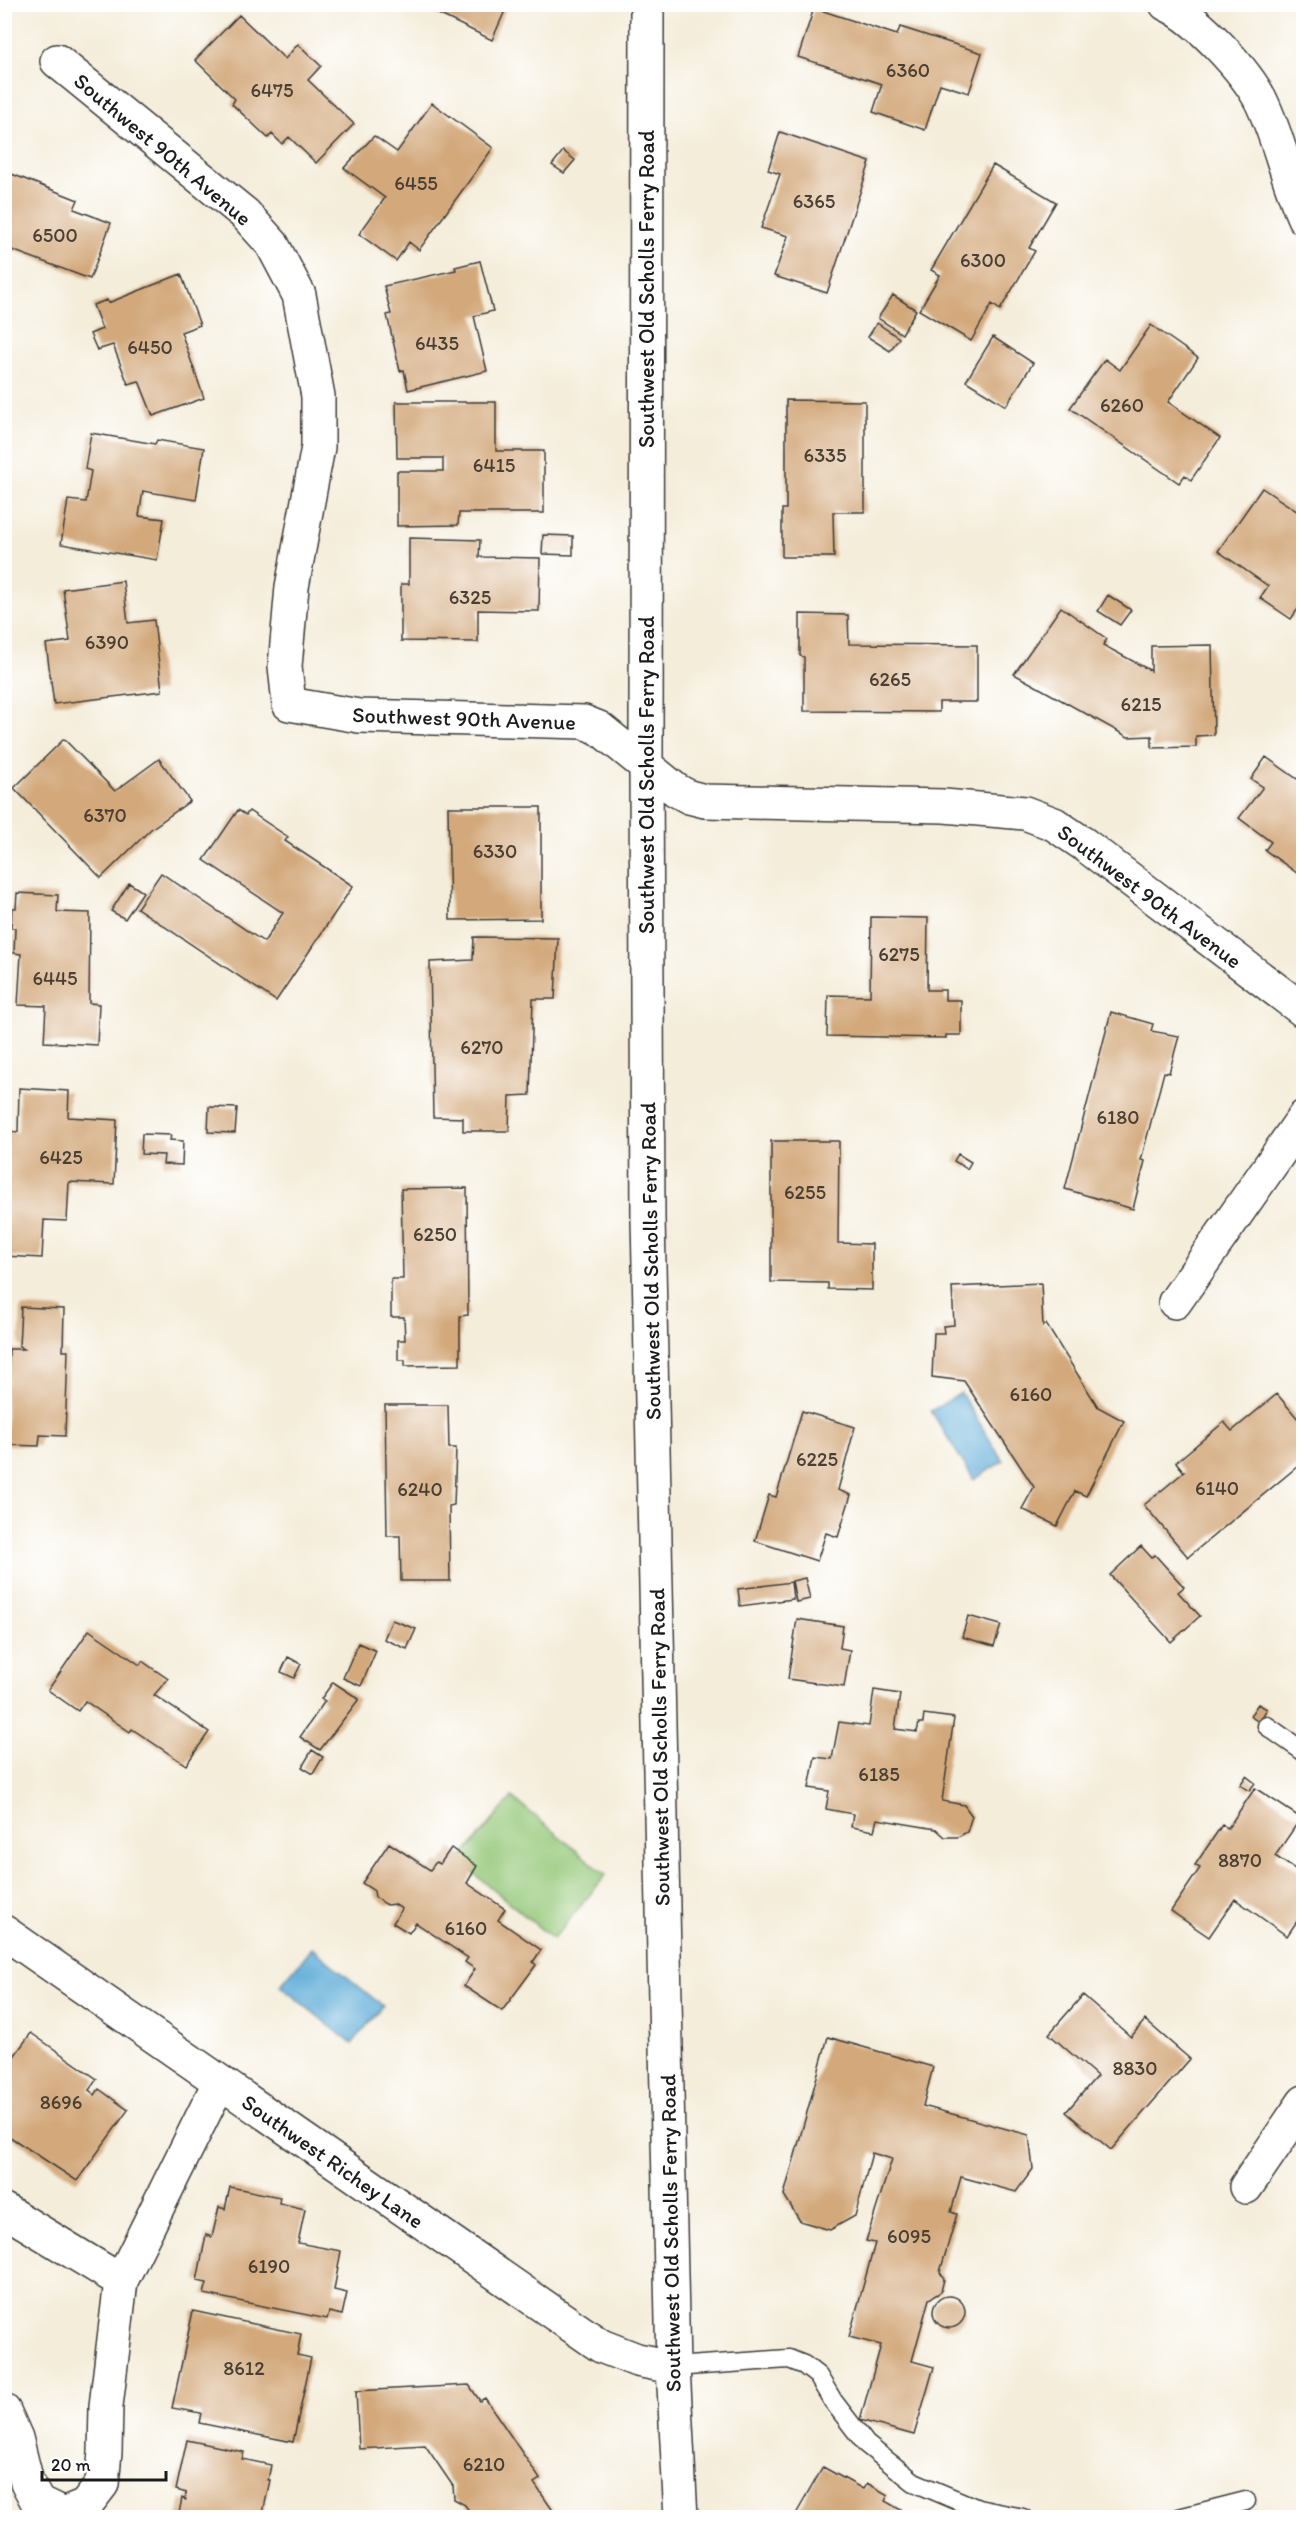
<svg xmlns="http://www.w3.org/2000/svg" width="1308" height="2522" viewBox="0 0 1308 2522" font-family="Itim,sans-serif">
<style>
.green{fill:#95c879;stroke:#58724a;stroke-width:1.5}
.water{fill:#5dabd7;stroke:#3c647a;stroke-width:1.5}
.building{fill:#d3a97c}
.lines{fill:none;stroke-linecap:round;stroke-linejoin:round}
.lane-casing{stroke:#3c3b38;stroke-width:21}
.street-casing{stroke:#3c3b38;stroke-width:36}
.lane{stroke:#fff;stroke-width:18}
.street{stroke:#fff;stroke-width:33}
.labels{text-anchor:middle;stroke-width:4.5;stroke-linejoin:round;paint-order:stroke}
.number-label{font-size:20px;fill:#4a3f34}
.street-label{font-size:22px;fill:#1c1c1c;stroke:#fff}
</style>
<rect width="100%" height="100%" fill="#fff"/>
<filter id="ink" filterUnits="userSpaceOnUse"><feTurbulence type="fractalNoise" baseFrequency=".0167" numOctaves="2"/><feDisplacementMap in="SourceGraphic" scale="12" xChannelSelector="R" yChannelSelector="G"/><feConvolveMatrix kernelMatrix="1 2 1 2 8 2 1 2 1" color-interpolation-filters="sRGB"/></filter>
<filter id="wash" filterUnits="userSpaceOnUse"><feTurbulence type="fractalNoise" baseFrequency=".008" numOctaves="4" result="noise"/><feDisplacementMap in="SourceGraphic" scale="24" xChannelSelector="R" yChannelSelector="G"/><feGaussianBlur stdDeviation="1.35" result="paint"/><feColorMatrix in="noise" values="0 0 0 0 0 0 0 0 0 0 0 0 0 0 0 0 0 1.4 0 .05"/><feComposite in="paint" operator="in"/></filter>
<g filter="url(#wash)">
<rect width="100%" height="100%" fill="#f4edda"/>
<path class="green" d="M512,1797L606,1875L553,1939L459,1861Z"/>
<path class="water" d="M961,1393L1003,1461L974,1480L931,1411Z
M312,1948L383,2006L352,2044L280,1986Z"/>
<g id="blocks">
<path class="building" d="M418,4H508L492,40Z
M814,8L897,35L900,27L982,53L969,93L940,84L925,130L873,112L882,84L798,57Z
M239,15L285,59L298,44L321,66L308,80L354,124L316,163L289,137L282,144L272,134L268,138L232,104L235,99L195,60Z
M432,103L493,148L419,250L409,242L396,261L359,234L385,198L344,168L374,136L397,152Z
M780,132L870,162L827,293L774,276L788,236L761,228L780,174L768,170Z
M563,151L575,160L564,173L552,165Z
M993,165L1056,202L1029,248L1035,251L1000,310L992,304L971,341L919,310L940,275L931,270Z
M4,171L78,200L74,209L111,223L90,279L4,247Z
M480,261L493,311L474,316L487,371L408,390L404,370L400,371L387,315L391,314L384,286L456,270L455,267Z
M181,274L200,325L181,332L204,398L153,416L139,381L128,384L113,345L97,350L90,334L102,329L93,305L107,300L108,303Z
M893,295L916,310L902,334L878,318Z
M877,323L899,338L890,351L868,337Z
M1151,325L1198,358L1168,402L1220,438L1191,480L1185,475L1179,483L1070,408L1105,359L1120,370Z
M993,337L1033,363L1006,406L966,381Z
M786,400L865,401V512H833L834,557H782V509H786Z
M396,402H496V451H544V513H459L458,525L397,526V471H443V458H397Z
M91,433L155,444L157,440L204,448L196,500L143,491L139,516L164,519L157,560L61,544L68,500L86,502L91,471L85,469Z
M1262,488L1304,516V609L1300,606L1291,619L1260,598L1268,586L1218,551Z
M543,535L573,536V555L542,554Z
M409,538L480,540L479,557L540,558L539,611L478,610V642L401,641V584H409Z
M123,581L128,623L154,620L162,691L54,704L46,644L70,641L63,589Z
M1108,595L1131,610L1120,625L1098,611Z
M1061,607L1107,639L1103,645L1151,671V646L1212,645L1214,735L1196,736V747L1152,748V736L1128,737L1014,674Z
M800,614L848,615L849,644L977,645V702H939V712L804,711V657L800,656Z
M64,739L115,791L159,759L190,801L151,829L101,878L14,788Z
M1266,757L1304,784V878L1265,850L1271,842L1239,818L1263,787L1251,779Z
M448,807H541V919L450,920Z
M238,810L246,815L249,811L288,837L285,841L353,886L276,1001L137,908L161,873L264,942L283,913L204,860Z
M129,883L143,892L125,919L111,911Z
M17,893L58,895L57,912L90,913L89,1003L99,1004L97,1045L44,1042L46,1006L18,1005L21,954L14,953L15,928H11L12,908H16Z
M871,917L928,918L927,990H945V1000H961V1035H946V1038L827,1036L828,995L870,996Z
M474,937L558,938L555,999H533L530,1095L510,1096L509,1131H463V1118L433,1117L430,962L473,960Z
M1111,1012L1153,1024L1151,1031L1179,1036L1169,1073L1164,1072L1141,1160L1145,1161L1133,1209L1065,1189Z
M19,1088L69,1091L68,1117L117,1120L114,1184L69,1182L67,1221L44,1220L42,1258L4,1256L7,1131L18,1132Z
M209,1107L237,1108L235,1133L208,1132Z
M142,1134L171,1135L170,1140L183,1141L182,1165L163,1164L164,1155L141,1154Z
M771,1141H839L838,1243L872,1244V1290L828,1289V1283L771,1282Z
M958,1154L971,1162L967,1169L954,1161Z
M467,1188L468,1315L460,1316V1365L405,1366V1360H398V1340H405L404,1317H391V1279H403L401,1189Z
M1041,1283L1043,1326L1046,1324L1098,1407L1124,1421L1086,1496L1075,1491L1057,1526L1022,1509L1034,1487L964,1381L932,1377L934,1333H944L943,1326L954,1325L952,1287Z
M21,1307L64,1309L63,1351H68L65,1436L40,1435L39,1446L7,1445L5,1383H8L9,1349H24L19,1346Z
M1277,1394L1304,1426V1461L1188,1557L1144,1505L1184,1472L1176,1462L1224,1422L1232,1431Z
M385,1405H448L449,1448H456L454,1505L449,1506L450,1581H401L400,1536H387Z
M802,1411L855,1427L838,1490L851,1495L838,1537L826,1533L817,1561L755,1541L769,1495L776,1497Z
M1141,1546L1151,1557L1155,1555L1184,1587L1178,1592L1200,1616L1171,1642L1110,1575Z
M805,1578L810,1599L796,1602L792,1581Z
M791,1582L793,1599L740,1606L738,1589Z
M968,1616L1001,1625L994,1646L962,1637Z
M797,1619L843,1626L840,1648L850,1650L844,1687L788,1679Z
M392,1620L416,1629L407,1649L384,1639Z
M89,1630L140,1665L142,1661L168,1679L154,1695L209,1732L186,1765L132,1729L130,1732L85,1701L78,1711L48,1690Z
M358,1643L376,1651L361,1686L343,1678Z
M288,1657L301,1664L294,1678L281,1672Z
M333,1682L359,1699L320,1750L300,1737L325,1701L321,1699Z
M874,1690L900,1694L895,1729L917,1732L919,1723H923L924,1714L954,1718L942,1801L964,1805L972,1816L967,1832L958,1837H945L936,1829L877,1819L874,1831L851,1827L853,1814L826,1809L829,1791L809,1788L815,1757L832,1759L839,1722L869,1726Z
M1258,1704L1267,1709L1259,1722L1250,1716Z
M312,1750L323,1757L313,1774L302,1767Z
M1246,1776L1255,1783L1249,1791L1240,1785Z
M1255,1788L1301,1818L1275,1856L1304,1875V1911L1287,1936L1235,1899L1209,1937L1171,1911L1200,1868L1195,1865L1222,1825L1228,1828Z
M389,1843L430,1870L436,1862L440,1864L451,1848L477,1866L467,1883L505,1909L498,1920L541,1950L533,1962L536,1965L502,2011L464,1986L475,1969L465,1962L468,1958L416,1923L409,1933L393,1923L402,1909L394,1904L387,1905L375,1897L374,1891L362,1883Z
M1083,1995L1131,2037L1145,2020L1190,2059L1111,2150L1066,2112L1097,2076L1049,2034Z
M31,2033L97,2079L89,2090L95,2095L99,2089L128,2110L77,2181L4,2133V2070Z
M828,2037L933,2067L923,2106L1029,2135L1033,2169L1016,2192L961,2177L951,2212L957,2214L940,2272L944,2279L941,2292L929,2299L912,2361L934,2367L914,2435L860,2420L881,2345L849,2337L875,2243L866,2241L892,2159L872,2153L855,2216L830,2230L800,2221L784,2195Z
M230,2187L280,2197L279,2203L305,2209L298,2243L341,2251L334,2290L347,2293L342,2315L329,2312L327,2319L204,2294L207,2283L197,2281L206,2235L212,2237L219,2207L225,2209Z
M933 2312a16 16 0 1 1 32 0a16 16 0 1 1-32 0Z
M193,2311L301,2334L297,2355L311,2358L293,2442L199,2423L201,2413L172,2408Z
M469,2385L480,2401L485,2398L540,2479L534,2483L556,2515L554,2518H474L465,2505L454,2499L453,2486L425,2445L359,2449L356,2391Z
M187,2440L244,2452L242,2459L271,2465L268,2480H270L262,2518H178L182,2498L186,2500L187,2493L176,2490Z
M823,2467L863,2489L867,2483L888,2495L885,2501L915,2518H801L796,2514Z"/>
</g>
</g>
<g filter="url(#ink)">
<use href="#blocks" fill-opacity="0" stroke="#3c3b38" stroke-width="1.5"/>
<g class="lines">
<g class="lane-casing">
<path id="lane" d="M1267,1726L1304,1752
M673,2367L789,2359L804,2365L818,2376L833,2401L866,2444L914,2482L978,2509L1023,2518
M1179,2518L1246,2501"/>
</g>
<g class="street-casing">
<path id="street" d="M647,4L646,766L648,1219L673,2367L681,2518
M1166,4C1197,18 1246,71 1261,101C1279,138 1287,180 1304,218
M57,61L245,214L272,244L299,295L318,396V447L292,587L285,666L289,704L359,716L584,722L599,728L676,790L689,797L705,801L944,806L1025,813L1054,824L1085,845L1304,1011
M1175,1302L1304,1117
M4,1932L601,2346L637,2360L673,2367
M1246,2187L1304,2102
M4,2210L121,2281
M4,2411L16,2438L27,2482L38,2503L63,2515L85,2506L102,2484L105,2452L106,2406L121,2281L219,2083"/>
</g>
<use href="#lane" class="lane"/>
<use href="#street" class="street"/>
</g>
</g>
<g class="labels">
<g class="number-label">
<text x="908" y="77">6360</text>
<text x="272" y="97">6475</text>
<text x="416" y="190">6455</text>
<text x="814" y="208">6365</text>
<text x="55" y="242">6500</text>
<text x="983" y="267">6300</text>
<text x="437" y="350">6435</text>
<text x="150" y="354">6450</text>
<text x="1122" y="412">6260</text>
<text x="825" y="462">6335</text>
<text x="494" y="472">6415</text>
<text x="470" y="604">6325</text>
<text x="107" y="649">6390</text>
<text x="890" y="686">6265</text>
<text x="1141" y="711">6215</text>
<text x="105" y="822">6370</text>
<text x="495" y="858">6330</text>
<text x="899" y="961">6275</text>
<text x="55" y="985">6445</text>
<text x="482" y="1054">6270</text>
<text x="1118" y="1124">6180</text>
<text x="61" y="1164">6425</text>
<text x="805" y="1199">6255</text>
<text x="435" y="1241">6250</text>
<text x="1031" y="1401">6160</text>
<text x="817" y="1466">6225</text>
<text x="1217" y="1495">6140</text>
<text x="420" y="1496">6240</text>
<text x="879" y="1781">6185</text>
<text x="1240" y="1867">8870</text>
<text x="466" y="1935">6160</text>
<text x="1135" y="2075">8830</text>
<text x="61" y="2109">8696</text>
<text x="909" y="2243">6095</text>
<text x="269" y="2273">6190</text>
<text x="244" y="2375">8612</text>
<text x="484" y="2471">6210</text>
</g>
<g class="street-label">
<text transform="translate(163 149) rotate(40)" y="8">Southwest 90th Avenue</text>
<text transform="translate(646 289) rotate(-90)" y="8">Southwest Old Scholls Ferry Road</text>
<text transform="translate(464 718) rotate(2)" y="8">Southwest 90th Avenue</text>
<text transform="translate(646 775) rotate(-90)" y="8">Southwest Old Scholls Ferry Road</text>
<text transform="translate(1150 896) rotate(37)" y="8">Southwest 90th Avenue</text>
<text transform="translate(650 1261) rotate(-91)" y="8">Southwest Old Scholls Ferry Road</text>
<text transform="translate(659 1747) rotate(-91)" y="8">Southwest Old Scholls Ferry Road</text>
<text transform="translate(333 2161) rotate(35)" y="8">Southwest Richey Lane</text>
<text transform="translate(670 2233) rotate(-91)" y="8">Southwest Old Scholls Ferry Road</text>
</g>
</g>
<rect width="1308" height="2522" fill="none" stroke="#fff" stroke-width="24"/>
<path d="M42 2471v9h124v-9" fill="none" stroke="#1c1c1c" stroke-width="3"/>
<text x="51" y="2471" font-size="18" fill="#1c1c1c" stroke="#ffffff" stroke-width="4.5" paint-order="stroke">20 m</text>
</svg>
